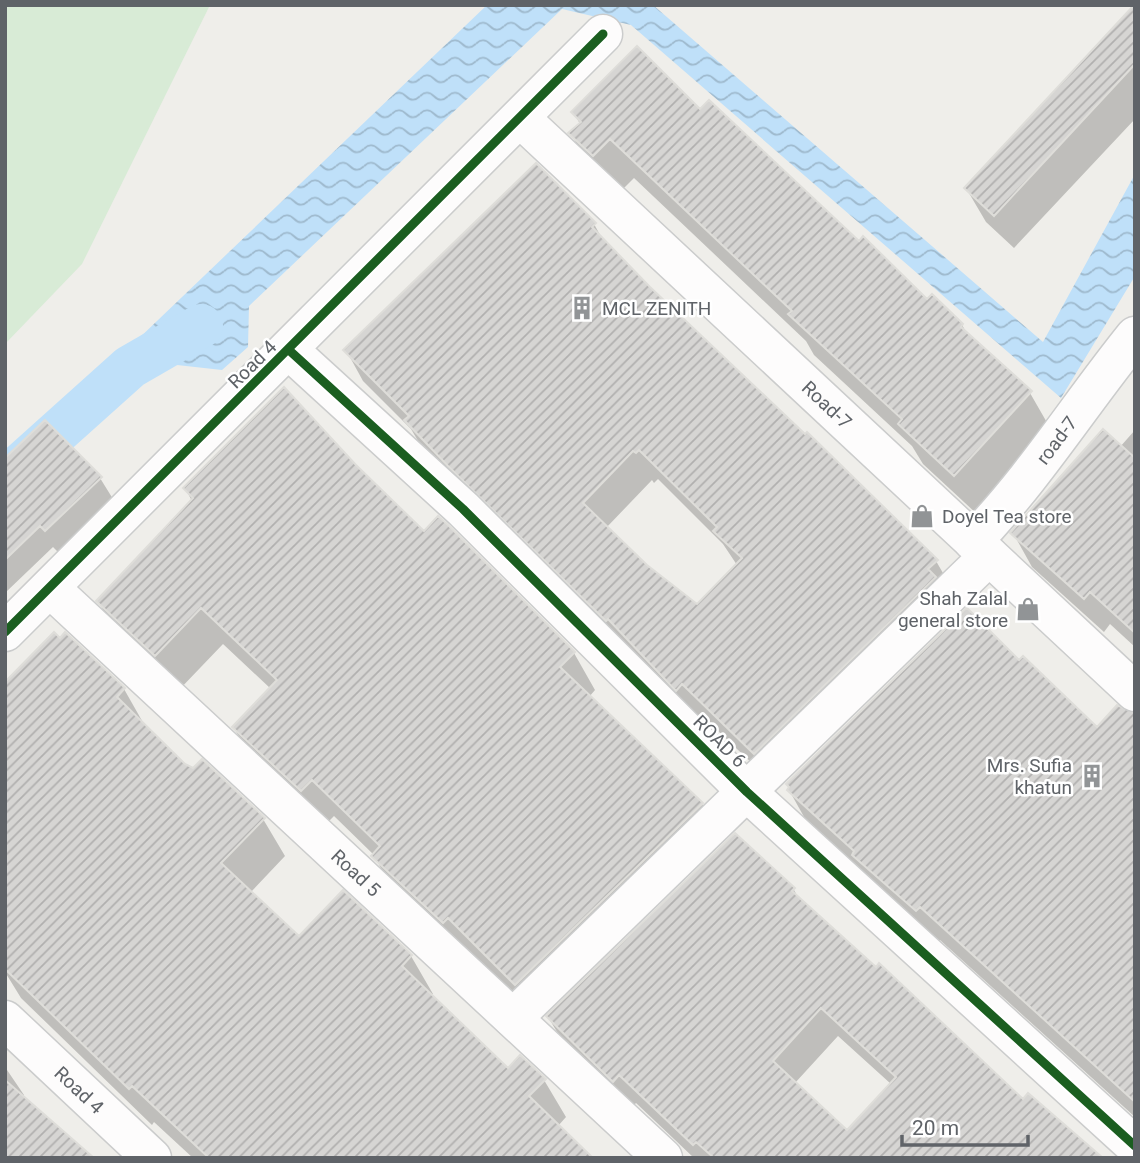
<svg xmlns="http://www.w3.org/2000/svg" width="1140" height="1163" viewBox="0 0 1140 1163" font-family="Roboto,sans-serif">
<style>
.green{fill:#d8ebd6}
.water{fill:url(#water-waves)}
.shadow{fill:#0003;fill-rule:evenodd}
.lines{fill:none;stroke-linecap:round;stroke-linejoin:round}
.canal{stroke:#bfe0f9;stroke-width:44}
.building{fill:url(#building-hatch);stroke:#deddd9;stroke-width:2;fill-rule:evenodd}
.minor-casing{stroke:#cbcccc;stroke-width:41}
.minor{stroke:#fdfcfc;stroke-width:38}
.cycleway-casing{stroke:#fff;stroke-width:13}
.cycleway{stroke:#1b5e20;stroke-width:9}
.labels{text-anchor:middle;stroke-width:5;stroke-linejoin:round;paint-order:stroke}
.poi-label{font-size:19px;fill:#5f6368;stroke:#fff;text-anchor:start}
.street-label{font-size:19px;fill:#5f6368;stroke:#fff}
</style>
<defs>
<pattern id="water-waves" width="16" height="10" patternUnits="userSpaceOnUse" patternTransform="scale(1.75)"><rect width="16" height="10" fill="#bfe0f9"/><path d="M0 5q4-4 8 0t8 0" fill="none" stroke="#9eb9cd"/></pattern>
<pattern id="building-hatch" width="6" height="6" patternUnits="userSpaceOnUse" patternTransform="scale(1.75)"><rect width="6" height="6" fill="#d6d5d3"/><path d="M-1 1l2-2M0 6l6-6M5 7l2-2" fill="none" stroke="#b1b0af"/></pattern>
</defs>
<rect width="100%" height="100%" fill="#efeeea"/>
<path class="green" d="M5,5H210L82,264L5,344Z"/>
<path class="water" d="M487,5H653L1043,342L1135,174V276L1061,398L631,25L562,9L249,306L248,347L222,370L159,363L134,343Z"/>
<path class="shadow" d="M1135,7V119L1014,248L986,222L966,188Z
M700,111L927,301L962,325L968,335L1030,393L1053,433L978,515L923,464L912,446L814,355L806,341L634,178L617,195L594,174L571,134L580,124L574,113Z
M594,224L605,244L649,288L936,561L954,592L773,783L700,714L695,720L424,451L411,429L363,381L346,350ZM658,479L723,544L737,565L697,606L645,566L606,528L652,480L654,483Z
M1135,430V647L1110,624L1104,632L1032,567L1013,533L1120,447Z
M5,460L100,478L113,499L58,552L53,547L5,593Z
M355,466L424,533L574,653L595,690L589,697L702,804L723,841L537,1021L394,893L374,855L334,816L323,827L255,765L234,728L271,689L223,644L177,692L119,638L98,601L192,501L185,488Z
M1019,663L1097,729L1135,715V1117L940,940L936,943L808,824L789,790Z
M5,684L124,689L145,726L184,765L263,819L285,856L250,893L299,938L411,956L433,994L430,996L508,1070L544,1080L566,1117L558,1126L590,1158H193L154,1122L152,1125L21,998L5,972Z
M735,835L794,890L800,901L1023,1102L1097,1158H694L636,1103L630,1109L565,1045L548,1017ZM838,1036L891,1084L847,1132L795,1083Z
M5,1067L24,1095L5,1158Z"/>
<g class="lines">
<path class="canal" d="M14,471L130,367L201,326"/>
</g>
<path class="building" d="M1134,5L1135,64L994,216L964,188Z
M637,46L700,109L709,100L859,241L863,236L927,299L932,294L963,324L961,327L1032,391L954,476L898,424L902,419L788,314L792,311L610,139L593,156L568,133L581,122L571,112Z
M536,163L596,223L592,227L650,287L805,434L807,432L938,560L928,569L936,577L754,754L682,684L676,691L608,619L606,621L448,466L404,420L409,416L343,350ZM639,450L717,527L713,531L742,558L697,604L647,565L583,503L633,451L636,453Z
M284,387L356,465L424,531L438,516L448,525L575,652L560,667L703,803L515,985L448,918L443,923L371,856L380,846L312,780L301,791L232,727L277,680L201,608L155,656L96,601L193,498L183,488Z
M45,420L102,477L45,531L40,526L5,560V458Z
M1103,429L1135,458V633L1090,592L1084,599L1010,533Z
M967,608L1019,660L1023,656L1097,727L1117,705L1135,713V1102L920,907L916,911L852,855L854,851L787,790L789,787L786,784Z
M54,632L60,638L65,632L125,688L117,697L185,764L193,768L202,759L265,818L221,863L299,936L343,890L412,955L402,966L508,1068L520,1055L546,1079L529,1096L593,1158H209L132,1086L129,1089L5,969V682Z
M735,833L795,888L792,891L876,967L879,963L1023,1099L1028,1093L1103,1158H714L696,1142L693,1145L619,1075L613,1082L546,1016ZM821,1008L896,1077L847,1130L773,1061Z
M5,1080L94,1158H5Z"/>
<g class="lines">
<g class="minor-casing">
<g id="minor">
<path id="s1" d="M520,118L1135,692"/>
<path d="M290,351L463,509L747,792L1135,1146"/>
<path id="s2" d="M973,541C1034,478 1080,404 1135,336"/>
<path id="s3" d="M50,588L663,1158"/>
<path d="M5,632L603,34"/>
<path d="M513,1018L989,556"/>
<path id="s4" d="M5,1020L152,1158"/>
</g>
</g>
<use href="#minor" class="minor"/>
<g class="cycleway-casing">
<path id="cycleway" d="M290,351L463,509L747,792L1135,1146
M5,632L603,34"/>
</g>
<use href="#cycleway" class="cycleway"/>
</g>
<defs>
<g id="building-bare" transform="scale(1.89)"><path d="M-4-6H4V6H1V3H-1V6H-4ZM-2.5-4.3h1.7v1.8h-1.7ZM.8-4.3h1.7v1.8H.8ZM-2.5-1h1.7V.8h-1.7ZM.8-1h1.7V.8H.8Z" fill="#919496" stroke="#fff" stroke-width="2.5" paint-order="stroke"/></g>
<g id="shop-bare" transform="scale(1.89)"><path d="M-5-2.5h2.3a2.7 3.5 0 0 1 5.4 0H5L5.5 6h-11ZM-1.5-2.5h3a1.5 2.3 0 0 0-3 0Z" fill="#919496" stroke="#fff" stroke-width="2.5" paint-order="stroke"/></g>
</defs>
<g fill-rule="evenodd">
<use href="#building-bare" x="582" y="308"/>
<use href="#shop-bare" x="922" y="516"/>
<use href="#shop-bare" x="1028" y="609"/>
<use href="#building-bare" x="1092" y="776"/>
</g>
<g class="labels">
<g class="poi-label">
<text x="602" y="315">MCL ZENITH</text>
<text x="942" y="523">Doyel Tea store</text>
<text x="1008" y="605" text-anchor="end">Shah Zalal<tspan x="1008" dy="22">general store</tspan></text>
<text x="1072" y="772" text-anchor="end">Mrs. Sufia<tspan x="1072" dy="22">khatun</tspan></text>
</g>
<g class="street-label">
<text transform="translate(252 364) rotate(-45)" y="7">Road 4</text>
<text dy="7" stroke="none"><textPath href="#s1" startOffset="420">Road-7</textPath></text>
<text dy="7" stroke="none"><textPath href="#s2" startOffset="131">road-7</textPath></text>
<text transform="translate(720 741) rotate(45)" y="7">ROAD 6</text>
<text dy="7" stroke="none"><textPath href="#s3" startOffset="418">Road 5</textPath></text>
<text dy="7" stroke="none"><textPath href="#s4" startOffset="102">Road 4</textPath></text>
</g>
</g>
<rect width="1140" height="1163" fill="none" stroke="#5f6368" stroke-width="14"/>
<path d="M902 1135v10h126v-10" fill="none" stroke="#5f6368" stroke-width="3.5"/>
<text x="912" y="1135" font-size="21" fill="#5f6368" stroke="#ffffff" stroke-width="5" paint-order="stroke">20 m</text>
</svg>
